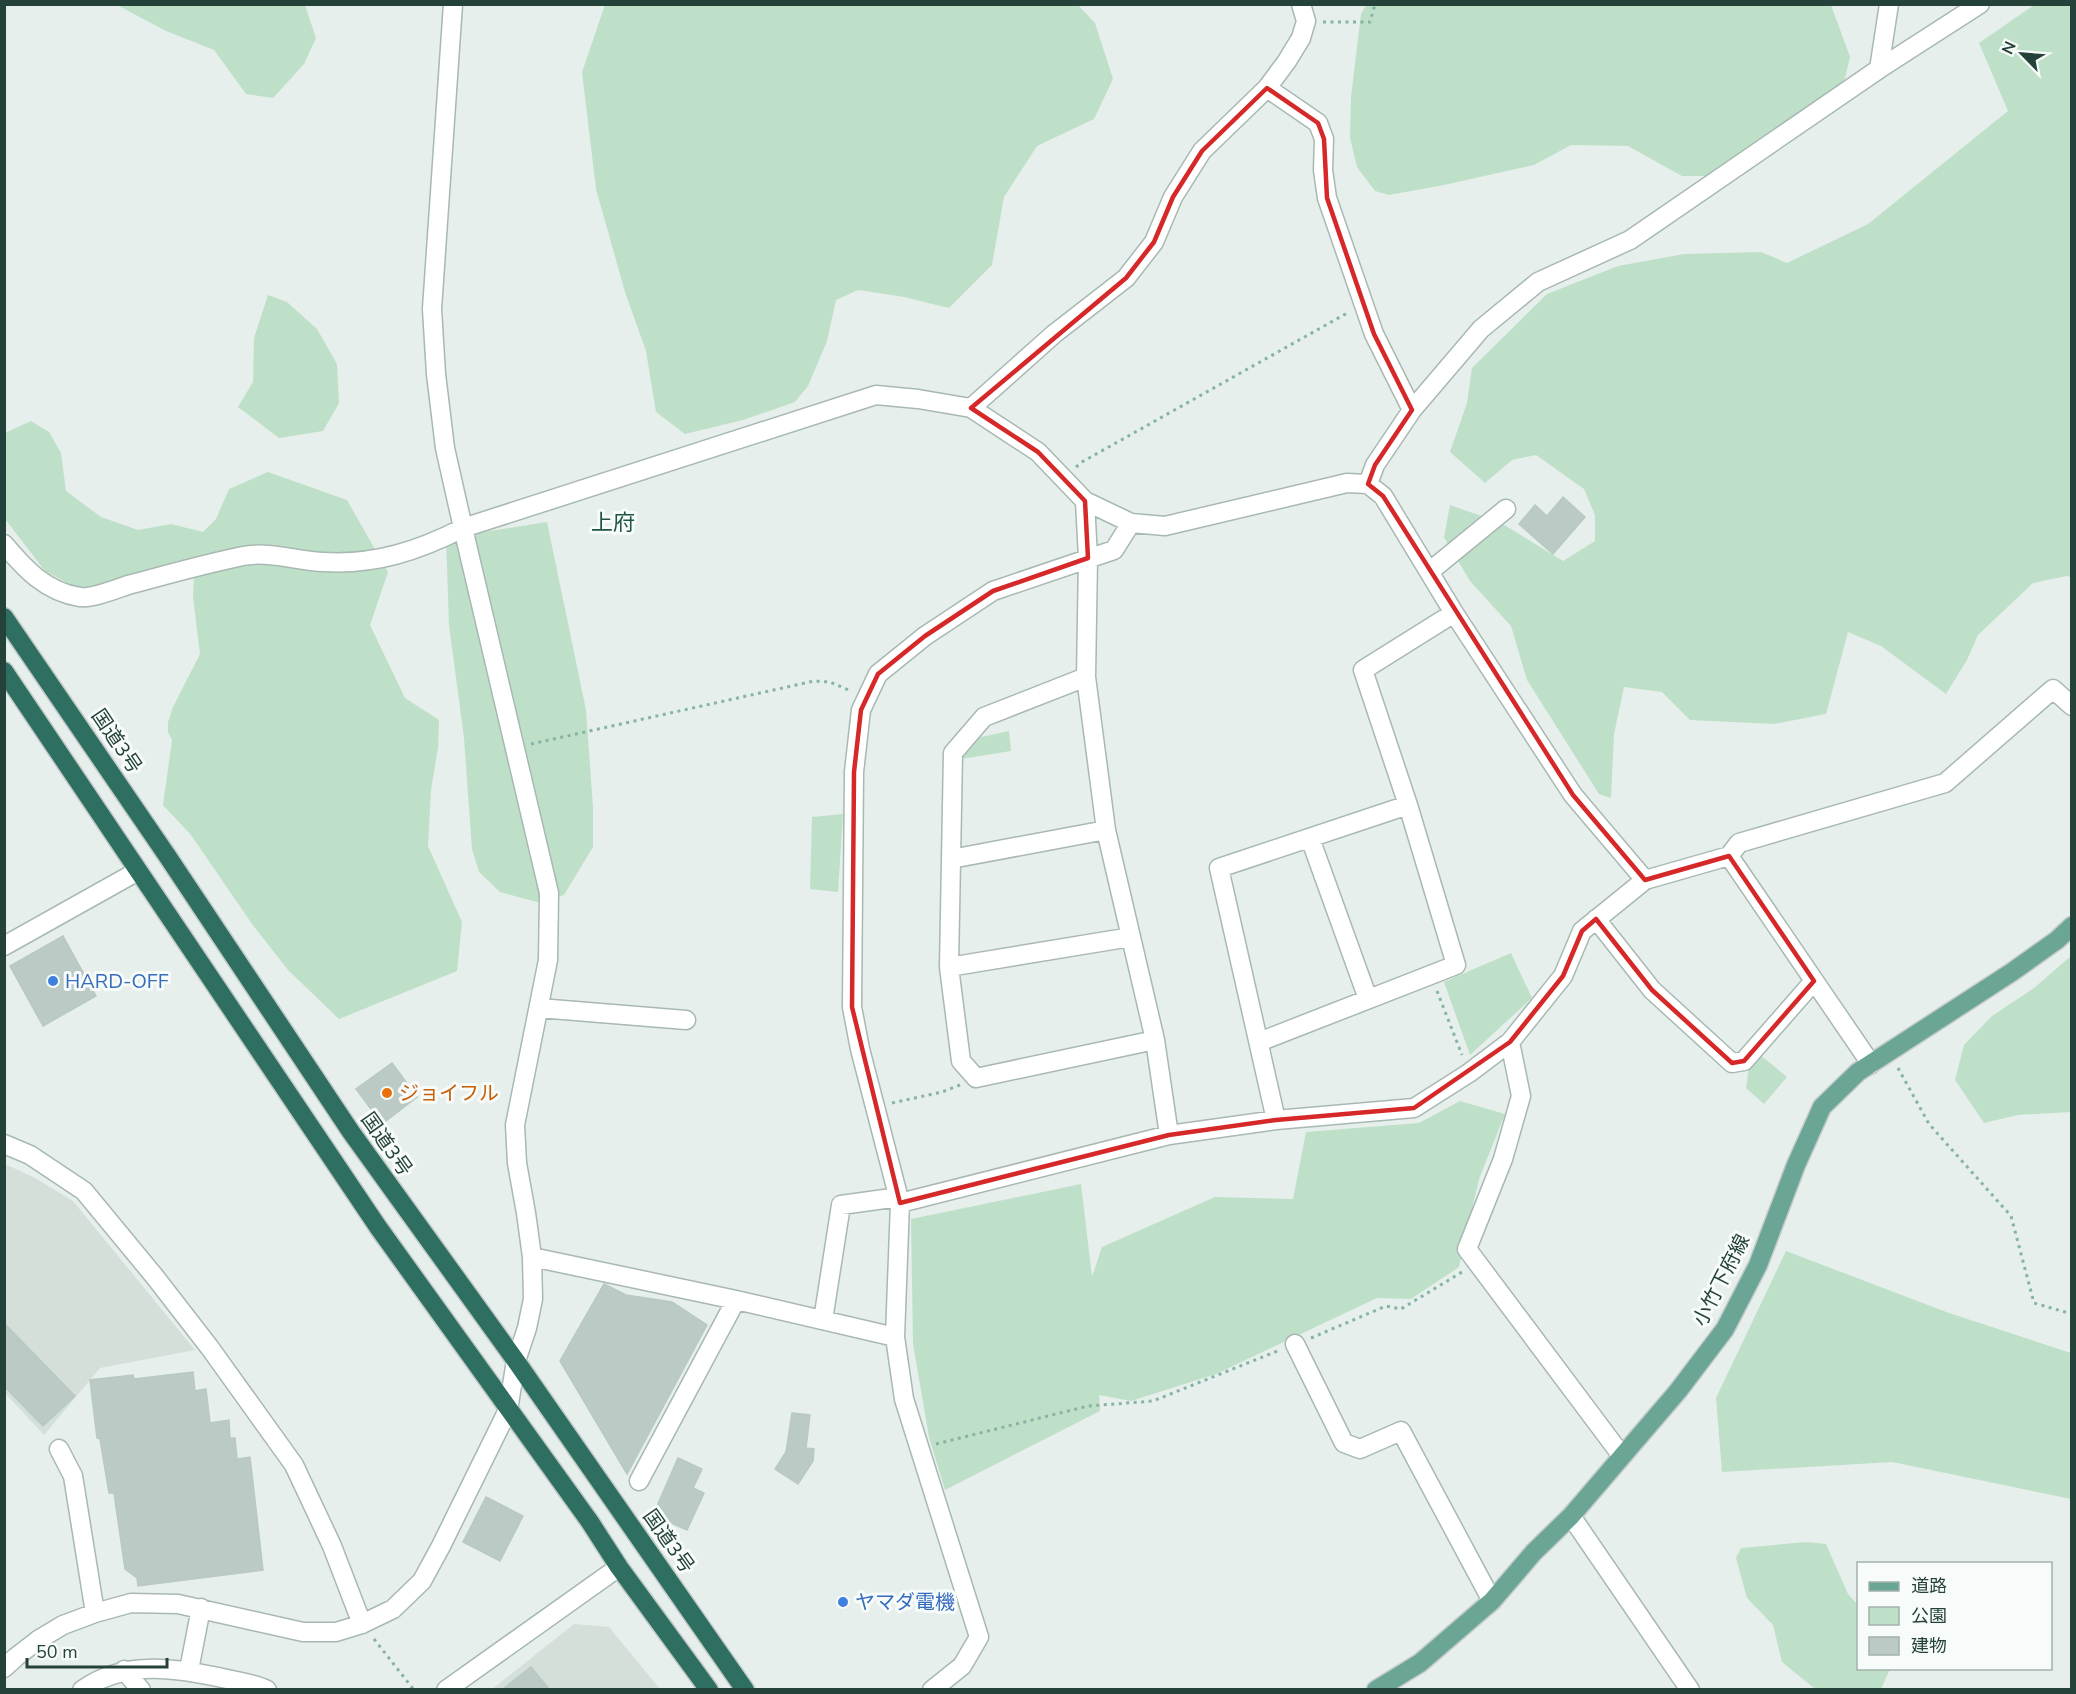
<svg xmlns="http://www.w3.org/2000/svg" width="2076" height="1694" viewBox="0 0 2076 1694" font-family="'Nunito Sans','Noto Sans JP',sans-serif">
<style>
.built{fill:#d4dfda}
.green{fill:#bfe0c8}
.building{fill:#bbcac4;stroke:#b8c9c2;stroke-width:1.5}
.lines{fill:none;stroke-linecap:round;stroke-linejoin:round}
.minor-casing{stroke:#a8b8b2;stroke-width:21}
.major-casing{stroke:#c2cac8;stroke-width:21}
.highway-casing{stroke:#c2cac8;stroke-width:21}
.path{stroke:#86b3a5;stroke-width:3;stroke-dasharray:3 4.5;stroke-linecap:butt}
.minor{stroke:#fff;stroke-width:18}
.major{stroke:#6aa596;stroke-width:18}
.highway{stroke:#2f6f62;stroke-width:18}
.marked{fill:none;stroke:#d62828;stroke-width:4.5;stroke-linejoin:round}
.shop-dot{fill:#3f7fe0;stroke:#f7fbf9;stroke-width:2}
.food-dot{fill:#e8710a;stroke:#f7fbf9;stroke-width:2}
.labels{text-anchor:middle;stroke-width:6;stroke-linejoin:round;paint-order:stroke}
.street-label{font-size:20px;fill:#24423a;stroke:#f7fbf9}
.shop-label{font-size:20px;fill:#366cbe;stroke:#f7fbf9;text-anchor:start}
.food-label{font-size:20px;fill:#c56008;stroke:#f7fbf9;text-anchor:start}
.quarter-label{font-size:22px;fill:#1f5548;stroke:#f7fbf9}
</style>
<rect width="100%" height="100%" fill="#e6efeb"/>
<path class="built" d="M5,1164L35,1178L73,1201L195,1350L100,1368L44,1435L5,1393Z
M574,1624L609,1627L660,1689L491,1690Z"/>
<path class="green" d="M117,5H305L316,38L304,64L273,98L246,94L214,50L166,31Z
M1078,5L1095,23L1113,79L1094,119L1037,146L1004,197L992,265L949,308L904,297L858,290L836,300L827,341L808,386L795,402L743,420L685,434L656,412L646,351L625,292L596,189L582,72L605,5Z
M1366,5H1831L1850,57L1841,95L1707,176H1682L1628,146L1571,145L1534,165L1444,185L1389,195L1375,191L1357,167L1350,138L1351,97L1361,14Z
M2034,5H2071V577L2067,576L2033,583L1978,635L1967,660L1946,694L1881,646L1848,632L1826,714L1774,724L1690,720L1662,692L1624,687L1614,734L1611,798L1599,794L1527,680L1511,626L1470,581L1444,537L1450,505L1501,523L1563,561L1595,541V515L1584,489L1536,455L1512,460L1485,483L1450,452L1467,403L1472,368L1547,294L1618,266L1684,254L1761,252L1787,263L1868,224L2008,111L1979,43Z
M268,295L287,302L317,329L337,364L339,403L323,431L279,438L238,407L253,382L254,338Z
M31,421L49,432L61,453L66,491L101,517L138,530L171,524L203,532L216,519L229,489L268,472L347,500L388,572L370,625L405,698L439,720L438,748L431,790L428,846L462,922L457,971L339,1019L288,970L252,924L191,835L163,805L172,740L168,732V722L173,707L200,654L193,597L194,576L157,568L120,589L84,592L45,571L5,519V433Z
M547,522L586,710L593,807V847L564,895L537,902L500,892L479,872L472,849L464,738L449,625L446,538Z
M1009,731L1011,751L961,759L972,739Z
M843,814L838,892L810,889L812,817Z
M1511,953L1532,998L1470,1055L1444,982Z
M2071,956V1112L2018,1115L1984,1123L1955,1080L1964,1045L1992,1016L2034,988Z
M1759,1054L1787,1077L1764,1104L1746,1088L1749,1067Z
M1460,1101L1505,1114L1479,1179L1459,1267L1411,1299L1377,1298L1216,1374L1131,1401L1099,1395L1100,1411L945,1490L929,1437L913,1344L911,1219L1081,1184L1092,1277L1102,1247L1215,1197L1293,1199L1306,1132L1419,1123Z
M1786,1251L1949,1313L2071,1353V1499L1892,1462L1722,1472L1716,1398Z
M1806,1542L1826,1544L1848,1594L1858,1605V1668L1890,1669L1881,1689H1815L1782,1662L1773,1625L1747,1598L1736,1558L1741,1548Z"/>
<path class="building" d="M1563,497L1585,517L1553,554L1519,524L1535,505L1547,516Z
M63,936L96,996L43,1026L10,966Z
M392,1063L417,1097L382,1124L356,1089Z
M604,1284L626,1295L672,1302L707,1325L627,1474L560,1361Z
M4,1323L75,1396L43,1426L4,1386Z
M193,1372L195,1391L206,1389L210,1423L229,1420L230,1438H235L237,1459L250,1457L263,1570L138,1586L137,1578L125,1569L114,1493H109L100,1439L97,1438L90,1380L133,1375L134,1379Z
M792,1413L810,1415L806,1448L814,1449L813,1461L798,1484L775,1469L786,1452Z
M678,1458L702,1469L693,1488L704,1493L687,1530L653,1515Z
M486,1497L523,1516L500,1561L463,1542Z
M531,1667L549,1689H503Z"/>
<g class="lines">
<g class="minor-casing">
<path id="minor" d="M1879,69L1889,4
M1267,88L1318,123L1324,139L1323,170L1327,198L1374,334L1412,410
M971,408L1054,334L1126,278L1154,242L1173,197L1202,151L1267,88L1287,61L1301,38L1306,21L1301,4
M1368,484L1375,465L1412,410L1481,329L1538,282L1630,240L1879,69L1980,4
M1085,501L1088,558L1086,677L1106,830L1155,1040L1169,1135
M4,544C25,569 46,592 80,597C91,599 116,589 128,585C166,575 204,564 243,556C270,551 297,561 324,562C375,565 418,551 463,528L876,395L918,399L971,408L1038,452L1085,501L1131,523L1165,526L1347,483L1368,484L1383,496L1454,613L1573,795L1645,880L1729,856L1871,1064
M1429,572L1506,509
M1086,677L984,717L953,753L949,967L961,1061L976,1078L1155,1040
M1310,838L1368,999
M1729,856L1739,843L1945,783L2053,689L2072,706
M951,859L1106,830
M1596,919L1652,990L1732,1063L1744,1061L1814,981
M4,946L138,871
M949,967L1131,937
M539,1008L686,1020
M1259,1042L1456,965L1408,805L1363,670L1454,613
M1510,1042L1521,1096L1503,1159L1467,1249L1622,1456
M1276,1120L1219,868L1408,805
M4,1144L30,1155L84,1191L155,1277L210,1348L294,1465L332,1546L362,1624
M900,1203L1169,1135L1276,1120L1414,1108L1469,1073L1510,1042L1563,976L1582,931L1645,880
M532,1257L736,1300L895,1337
M823,1320L841,1205L899,1197
M1295,1344L1344,1443L1360,1449L1401,1431L1492,1601
M59,1449L73,1476L95,1613
M639,1481L736,1300
M1571,1516L1690,1690
M4,1668L16,1657L38,1640L63,1625L95,1613L131,1603L178,1604L303,1632H336L362,1624L393,1609L422,1581L441,1546L508,1410L516,1361L527,1328L533,1299L532,1257L526,1213L517,1163L515,1125L548,960L549,893L463,528L445,448L436,374L432,309L453,4
M124,1670L141,1690
M189,1670L201,1608
M82,1690C126,1659 178,1668 227,1679C240,1682 256,1684 267,1690
M446,1690L619,1567
M932,1690L962,1666L979,1637L904,1399L895,1337L900,1203L860,1049L852,1007L854,772L861,710L878,674L925,636L993,591L1114,550L1131,523"/>
</g>
<g class="major-casing">
<path id="major" d="M1376,1690L1420,1663L1492,1601L1534,1552L1571,1516L1678,1391L1725,1329L1758,1265L1796,1165L1822,1107L1858,1072L2012,972L2057,940L2072,926"/>
</g>
<g class="highway-casing">
<path id="highway" d="M4,617L168,857L351,1132L516,1361L745,1690
M4,671L378,1227L590,1522L619,1567L709,1690"/>
</g>
<path class="path" d="M1323,22H1370L1375,4
M1076,467L1082,462L1349,312
M531,744L814,681L830,682L851,691
M1437,991L1462,1055
M1898,1068L1929,1124L2011,1216L2034,1303L2072,1314
M892,1103L942,1092L960,1085
M1311,1338L1386,1306L1401,1309L1462,1272
M936,1444L1088,1406L1153,1401L1280,1350
M374,1639L414,1690"/>
<use href="#minor" class="minor"/>
<use href="#major" class="major"/>
<use href="#highway" class="highway"/>
</g>
<path class="marked" d="M1267,88L1318,123L1324,139L1327,198L1374,334L1412,410L1375,465L1368,484L1383,496L1573,795L1645,880L1729,856L1814,981L1744,1061L1732,1063L1652,990L1596,919L1582,931L1563,976L1510,1042L1414,1108L1276,1120L1169,1135L900,1203L852,1007L854,772L861,710L878,674L925,636L993,591L1088,558L1085,501L1038,452L971,408L1126,278L1154,242L1173,197L1202,151Z"/>
<g class="shop-dot">
<circle cx="53" cy="981" r="6"/>
<circle cx="843" cy="1602" r="6"/>
</g>
<circle class="food-dot" cx="387" cy="1093" r="6"/>
<g class="labels">
<g class="street-label">
<text transform="translate(117 741) rotate(56)" y="7">国道3号</text>
<text transform="translate(387 1144) rotate(55)" y="7">国道3号</text>
<text transform="translate(1721 1280) rotate(-63)" y="7">小竹下府線</text>
<text transform="translate(669 1541) rotate(55)" y="7">国道3号</text>
</g>
<g class="shop-label">
<text x="65" y="988">HARD-OFF</text>
<text x="855" y="1609">ヤマダ電機</text>
</g>
<g class="food-label">
<text x="399" y="1100">ジョイフル</text>
</g>
<g class="quarter-label">
<text x="613" y="530">上府</text>
</g>
</g>
<rect width="2076" height="1694" fill="none" stroke="#24423a" stroke-width="12"/>
<rect x="1857" y="1562" width="195" height="108" fill="#f7fbf9" stroke="#a3b1ad" stroke-width="1.5"/>
<rect x="1869" y="1582" width="30" height="9" fill="#6aa596" stroke="#a3b1ad" stroke-width="1.5"/>
<text x="1911" y="1592" font-size="18" fill="#24423a">道路</text>
<rect x="1869" y="1607" width="30" height="18" fill="#bfe0c8" stroke="#a3b1ad" stroke-width="1.5"/>
<text x="1911" y="1622" font-size="18" fill="#24423a">公園</text>
<rect x="1869" y="1637" width="30" height="18" fill="#bbcac4" stroke="#a3b1ad" stroke-width="1.5"/>
<text x="1911" y="1652" font-size="18" fill="#24423a">建物</text>
<g transform="translate(2022 54) rotate(295)" stroke="#f7fbf9" stroke-width="4.5" paint-order="stroke">
<path d="M0-4.5L10 22L0 15L-10 22Z" fill="#24423a"/>
<text y="-9" font-size="16" font-weight="bold" text-anchor="middle" fill="#24423a">N</text>
</g>
<path d="M27 1658v9h140v-9" fill="none" stroke="#24423a" stroke-width="3"/>
<text x="36" y="1658" font-size="18" fill="#24423a" stroke="#f7fbf9" stroke-width="4.5" paint-order="stroke">50 m</text>
</svg>
